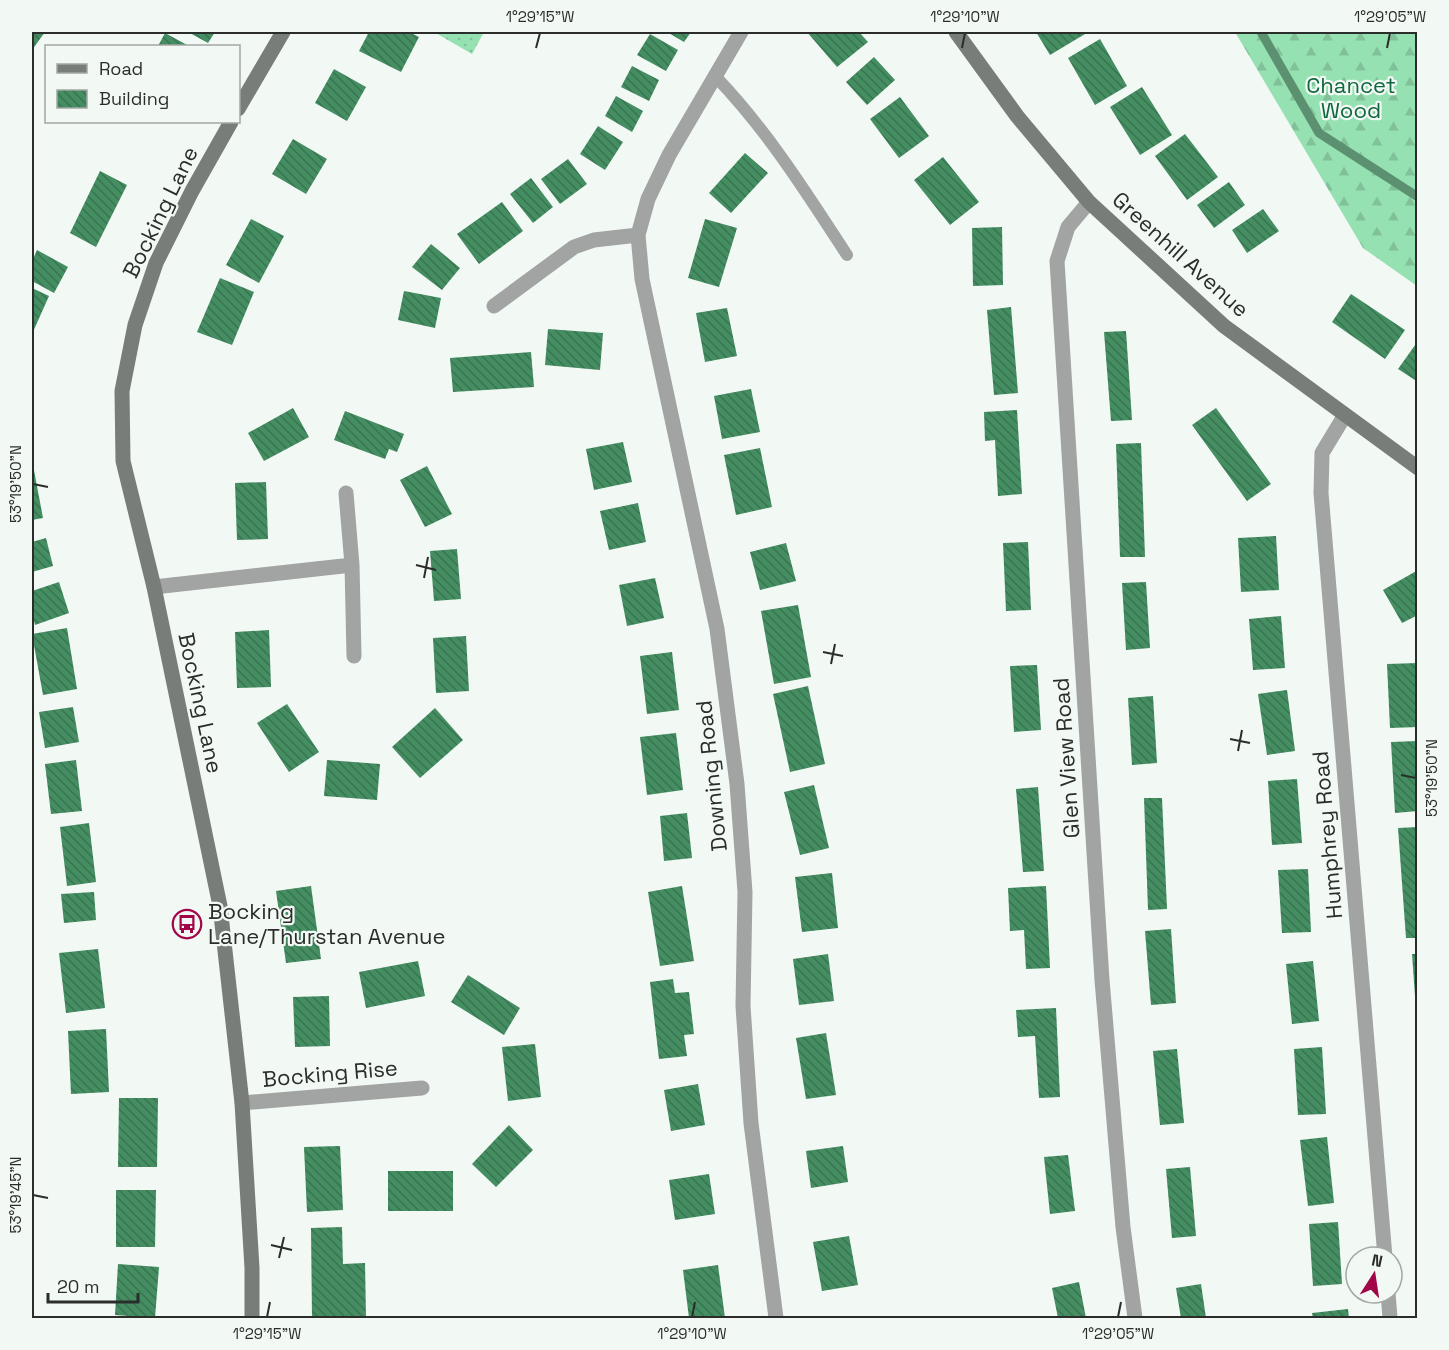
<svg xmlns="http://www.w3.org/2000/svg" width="1449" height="1350" viewBox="0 0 1449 1350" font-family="'Space Grotesk',sans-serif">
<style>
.forest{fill:url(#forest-firs)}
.park{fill:url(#park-dots)}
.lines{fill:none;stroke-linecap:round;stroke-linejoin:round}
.stream{stroke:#5b9070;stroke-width:9}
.building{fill:url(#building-back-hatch)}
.lane{stroke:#a1a4a2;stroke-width:12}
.street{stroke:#a1a4a2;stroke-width:15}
.secondary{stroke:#797d7a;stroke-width:15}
.ticks{fill:none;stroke:#2b2d2b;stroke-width:2}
.labels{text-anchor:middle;stroke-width:4.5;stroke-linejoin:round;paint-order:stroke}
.park-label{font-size:22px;fill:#10683d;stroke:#f2f8f4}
.street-label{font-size:22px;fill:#2b2d2b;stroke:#f2f8f4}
.poi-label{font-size:22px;fill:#2b2d2b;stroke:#f2f8f4;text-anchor:start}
.neatline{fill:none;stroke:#2b2d2b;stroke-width:2}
.ticks-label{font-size:15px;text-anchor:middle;fill:#2b2d2b}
</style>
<defs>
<pattern id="forest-firs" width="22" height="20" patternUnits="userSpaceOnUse" patternTransform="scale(1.5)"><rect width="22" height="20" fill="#96e1b2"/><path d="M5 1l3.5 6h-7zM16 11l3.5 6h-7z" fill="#81c199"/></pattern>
<pattern id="park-dots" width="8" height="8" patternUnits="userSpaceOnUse" patternTransform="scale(1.5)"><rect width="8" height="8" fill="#96e1b2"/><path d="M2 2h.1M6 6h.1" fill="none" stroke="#81c199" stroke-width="1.8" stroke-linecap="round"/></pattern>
<pattern id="building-back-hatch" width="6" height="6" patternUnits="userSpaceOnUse" patternTransform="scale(1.5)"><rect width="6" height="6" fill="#448e62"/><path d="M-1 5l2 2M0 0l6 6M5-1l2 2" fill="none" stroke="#397451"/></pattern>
</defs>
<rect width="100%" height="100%" fill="#f2f8f4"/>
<path class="forest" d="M1235,32H1417V286L1363,248Z"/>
<path class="park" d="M434,32H484L472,54Z"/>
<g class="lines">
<path class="stream" d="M1261,32L1319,133L1418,197"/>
</g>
<path class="building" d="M32,32H45L32,50Z
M188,32H215L208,43Z
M369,32H409L419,37L401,72L359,51Z
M667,32H691L684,42Z
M807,32H859L868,42L837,67Z
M1036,32H1084L1085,34L1050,55Z
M165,33L189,46H158Z
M650,34L678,50L666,71L637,55Z
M1100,39L1127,86L1095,105L1068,58Z
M874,57L895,80L867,105L846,82Z
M632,66L659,80L649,101L621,87Z
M334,69L366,87L347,121L315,103Z
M1142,87L1172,135L1140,155L1110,107Z
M616,96L643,111L632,132L605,116Z
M900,97L929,136L899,158L870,119Z
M598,126L623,142L605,170L580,154Z
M1185,134L1218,177L1187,200L1155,156Z
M293,139L327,159L306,194L272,174Z
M745,153L768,173L731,213L709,193Z
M943,157L979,202L950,225L914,180Z
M568,159L587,184L560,204L541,179Z
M100,171L127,185L96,247L70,233Z
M531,178L553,207L533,223L510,194Z
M1229,182L1245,205L1214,228L1197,205Z
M502,202L523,231L479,264L457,234Z
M1263,209L1279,231L1247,253L1232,230Z
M251,219L284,236L259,283L226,265Z
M705,219L737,228L719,287L688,278Z
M1002,227L1003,285L973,286L972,228Z
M431,244L460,268L442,290L412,267Z
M37,250L68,267L54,293L32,281V261Z
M220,278L254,292L232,345L197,332Z
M32,288L49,296L32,334Z
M404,291L441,298L435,328L398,320Z
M1351,294L1405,330L1385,359L1332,322Z
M1011,307L1018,393L994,395L987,310Z
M727,308L737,356L705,362L696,313Z
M548,329L603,333L600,370L545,365Z
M1126,331L1132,420L1111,421L1104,332Z
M1418,341V382L1398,369Z
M531,352L534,387L453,392L450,358Z
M751,389L760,432L722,439L714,396Z
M293,408L309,437L264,461L248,433Z
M1216,408L1271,484L1247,501L1192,425Z
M1017,410L1022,494L998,496L995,440L985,441L984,412Z
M345,411L404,434L397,452L389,449L385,459L334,440Z
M623,442L632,482L594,490L586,449Z
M1141,443L1145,557H1120L1116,444Z
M760,448L772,507L736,515L724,455Z
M33,465L43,518L32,520V466Z
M427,466L452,514L425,527L400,480Z
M266,482L268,539L237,540L235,483Z
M638,503L646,542L609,550L600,511Z
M1276,536L1279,590L1241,592L1238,538Z
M46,538L53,566L32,572V542Z
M1028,542L1031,610L1006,611L1003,543Z
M786,543L796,581L760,590L750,552Z
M457,549L461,599L434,601L430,551Z
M1418,570V615L1402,623L1383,590Z
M655,578L664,618L627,626L619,585Z
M59,582L69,613L35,625L32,614V591Z
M1146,582L1150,648L1126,650L1122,583Z
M798,605L811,677L774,684L761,611Z
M1281,616L1285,668L1253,670L1249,619Z
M67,628L77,689L43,695L32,634Z
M269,630L271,687L237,688L235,632Z
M466,636L469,691L436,693L433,638Z
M672,652L679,710L647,714L640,656Z
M1418,663V727L1390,728L1387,664Z
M1037,665L1041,730L1014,732L1010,666Z
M808,686L825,764L790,772L773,694Z
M1287,690L1295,751L1267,755L1258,694Z
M1153,696L1157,763L1132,765L1128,698Z
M287,704L319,752L289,772L257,723Z
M73,707L79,742L45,748L39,712Z
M435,708L463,740L420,778L392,747Z
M676,733L683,790L647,795L640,737Z
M1417,741L1418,811L1395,813L1391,742Z
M76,760L82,811L51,814L45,764Z
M327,760L380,764L377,800L324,796Z
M1297,779L1302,843L1272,845L1268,781Z
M814,785L829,848L800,855L784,792Z
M1038,787L1044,871L1023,872L1016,789Z
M1144,798H1162L1167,909L1148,910Z
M687,813L692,858L664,861L660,816Z
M89,823L96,882L67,886L60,827Z
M1418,827V938H1406L1398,828Z
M1308,869L1311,932L1282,933L1278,870Z
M832,873L838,928L802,932L795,877Z
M311,886L321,959L286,963L276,891Z
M682,886L694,961L660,966L648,892Z
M1046,886L1050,968L1026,969L1024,930L1010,931L1008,888Z
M94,892L96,920L64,923L61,894Z
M1171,929L1176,1003L1151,1005L1145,931Z
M98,949L105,1008L66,1013L59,953Z
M828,954L834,1001L799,1005L793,959Z
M1412,954H1418V1010H1416Z
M418,961L425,996L366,1008L359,972Z
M1313,961L1319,1021L1292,1024L1286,964Z
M468,975L520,1008L504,1035L451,1002Z
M673,979L675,993L689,992L694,1034L684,1035L687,1056L659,1059L650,982Z
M329,996L330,1046L295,1047L293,997Z
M1056,1008L1060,1097L1039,1098L1035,1036L1018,1037L1016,1010Z
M106,1029L109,1092L71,1094L68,1031Z
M826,1033L836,1095L806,1099L796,1038Z
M535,1044L541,1097L508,1101L502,1047Z
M1322,1047L1326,1114L1298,1115L1294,1049Z
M1177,1049L1184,1123L1160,1125L1153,1051Z
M698,1084L705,1125L671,1131L664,1090Z
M119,1098H158L157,1167H118Z
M509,1125L533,1150L496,1187L472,1164Z
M1327,1137L1334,1203L1308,1206L1300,1140Z
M340,1146L343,1210L307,1212L304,1147Z
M843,1146L848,1182L811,1188L806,1151Z
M1068,1155L1075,1211L1050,1214L1044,1157Z
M1190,1167L1196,1236L1172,1238L1166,1169Z
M388,1171H453V1211H388Z
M709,1174L715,1214L675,1220L669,1180Z
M116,1190H156L155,1247H116Z
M1338,1222L1342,1284L1313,1286L1309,1224Z
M342,1227L343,1264L365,1263L366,1318H312L311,1228Z
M849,1236L858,1285L822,1291L813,1242Z
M118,1264L159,1267L155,1318L115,1315Z
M718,1265L725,1318H689L683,1270Z
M1079,1282L1086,1318H1058L1052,1288Z
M1201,1284L1206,1318H1181L1176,1288Z
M1348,1309L1349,1318H1313L1312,1313Z"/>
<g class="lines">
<path class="lane" d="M715,76C767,130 806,192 847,255"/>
<path class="street" d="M1089,202L1068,227L1057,261L1102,980L1123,1227L1135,1318
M638,235L642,279L717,629L737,784L745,892L743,1006L751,1123L776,1318
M494,306L574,247L594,240L638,235L648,199L669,155L741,32
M1345,415L1322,453L1321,493L1385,1257
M346,493L352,565L354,656
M154,587L352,565
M242,1103L422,1088
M1388,1293L1390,1318"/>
<path class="secondary" d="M956,32L1017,116L1089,202L1224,326L1418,468
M238,109L283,32
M231,122L192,191L156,263L135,325L122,391L123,461L154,587L220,906L242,1103L252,1268V1318"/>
</g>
<path class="ticks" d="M536,48L540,33M962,48L965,33M1387,48L1390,33M33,484L48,487M416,565L436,570M424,578L428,557M823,652L843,656M831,664L835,644M1230,739L1250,743M1238,751L1242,730M1401,775L1416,778M33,1195L48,1198M271,1245L292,1250M279,1258L284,1237M267,1317L270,1302M692,1317L695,1302M1118,1317L1121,1302"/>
<defs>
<g id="bus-ring" transform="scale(1.5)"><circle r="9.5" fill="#f2f8f4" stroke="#a10748" stroke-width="1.5"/><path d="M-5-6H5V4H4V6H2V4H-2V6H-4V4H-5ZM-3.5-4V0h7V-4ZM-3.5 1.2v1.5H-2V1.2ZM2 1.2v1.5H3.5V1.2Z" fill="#a10748"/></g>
</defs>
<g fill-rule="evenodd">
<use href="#bus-ring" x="187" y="924"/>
</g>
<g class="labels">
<g class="park-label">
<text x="1351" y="93">Chancet<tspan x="1351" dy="25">Wood</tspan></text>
</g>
<g class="street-label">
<text transform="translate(160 212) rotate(-64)" y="8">Bocking Lane</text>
<text transform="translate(1181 254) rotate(42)" y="8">Greenhill Avenue</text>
<text transform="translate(201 703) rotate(78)" y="8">Bocking Lane</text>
<text transform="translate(1066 758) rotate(-94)" y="8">Glen View Road</text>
<text transform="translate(711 776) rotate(-96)" y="8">Downing Road</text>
<text transform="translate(1327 835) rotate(-95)" y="8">Humphrey Road</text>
<text transform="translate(330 1073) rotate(-5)" y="8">Bocking Rise</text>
</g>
<g class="poi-label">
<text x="208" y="919">Bocking<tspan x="208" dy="25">Lane/Thurstan Avenue</tspan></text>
</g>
</g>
<rect width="1449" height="1350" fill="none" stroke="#f2f8f4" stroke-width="66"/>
<rect x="45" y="45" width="195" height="78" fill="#f2f8f4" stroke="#a2a7a4" stroke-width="1.5"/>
<rect x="57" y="64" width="30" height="9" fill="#797d7a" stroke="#a2a7a4" stroke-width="1.5"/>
<text x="99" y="75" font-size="18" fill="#2b2d2b">Road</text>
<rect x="57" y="90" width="30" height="18" fill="url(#building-back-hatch)" stroke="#a2a7a4" stroke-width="1.5"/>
<text x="99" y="105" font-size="18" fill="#2b2d2b">Building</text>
<g transform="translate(1374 1275) rotate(12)"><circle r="28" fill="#f2f8f4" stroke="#a2a7a4" stroke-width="1.5"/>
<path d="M0-4.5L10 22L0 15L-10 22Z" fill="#a10748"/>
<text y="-9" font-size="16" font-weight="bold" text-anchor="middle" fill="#2b2d2b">N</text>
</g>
<path d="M48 1293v9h90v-9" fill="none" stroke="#2b2d2b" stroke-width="3"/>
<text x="57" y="1293" font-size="18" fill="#2b2d2b" stroke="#f2f8f4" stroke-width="4.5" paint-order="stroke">20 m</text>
<rect x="33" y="33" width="1383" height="1284" class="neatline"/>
<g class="ticks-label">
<text x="540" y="22">1°29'15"W</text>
<text x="965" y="22">1°29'10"W</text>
<text x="1390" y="22">1°29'05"W</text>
<text transform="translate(16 484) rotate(-90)" y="5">53°19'50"N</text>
<text transform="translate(1432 778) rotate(-90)" y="5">53°19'50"N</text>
<text transform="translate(16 1195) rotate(-90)" y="5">53°19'45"N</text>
<text x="267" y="1339">1°29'15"W</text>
<text x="692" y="1339">1°29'10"W</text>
<text x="1118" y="1339">1°29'05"W</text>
</g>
</svg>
